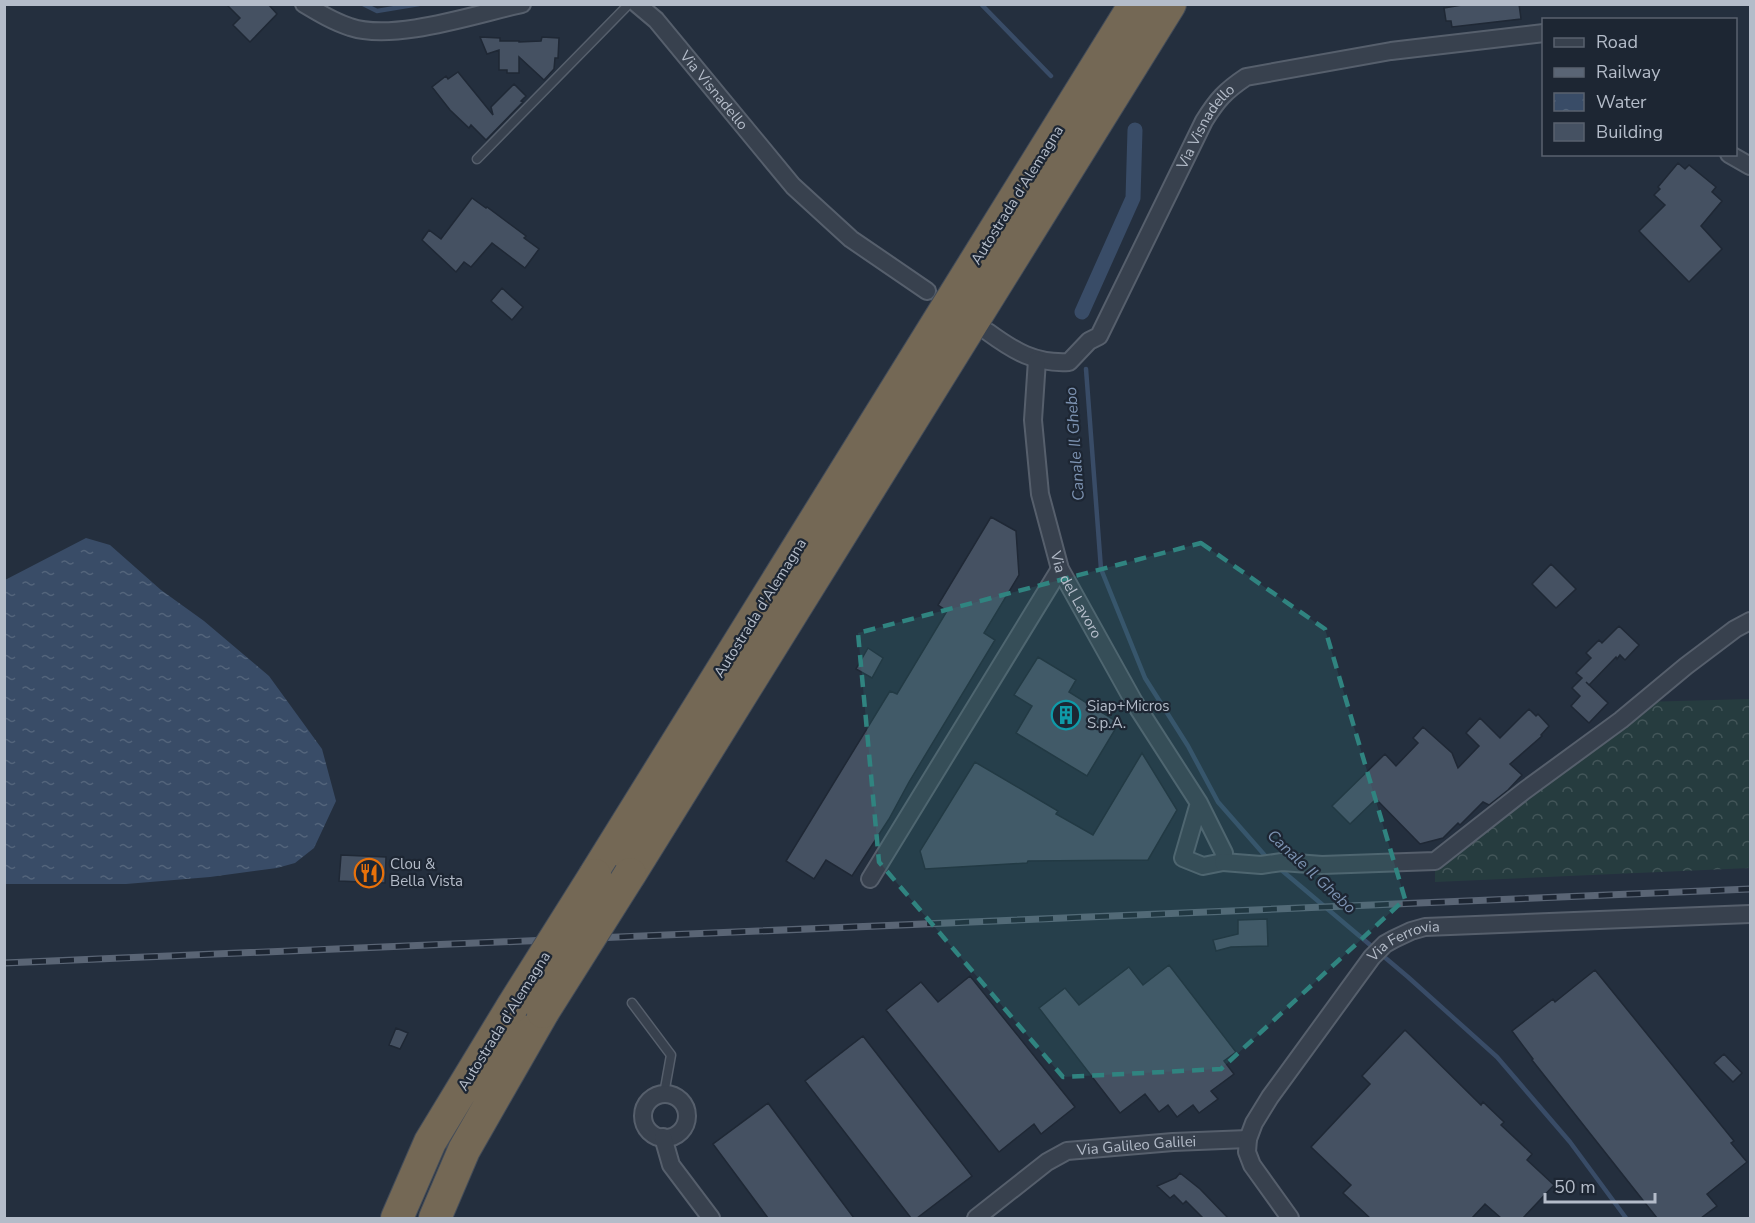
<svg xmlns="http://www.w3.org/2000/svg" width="1755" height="1223" viewBox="0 0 1755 1223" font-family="'Nunito Sans',sans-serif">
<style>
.forest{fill:url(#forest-crowns)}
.water{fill:url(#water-ripples)}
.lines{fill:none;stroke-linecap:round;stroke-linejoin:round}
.stream{stroke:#394c67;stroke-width:4.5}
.canal{stroke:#394c67;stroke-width:15}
.building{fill:#455162;stroke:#1f2835;stroke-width:1.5}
.service-casing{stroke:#565f6c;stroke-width:11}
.minor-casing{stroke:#565f6c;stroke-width:20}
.motorway-casing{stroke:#434c59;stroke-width:34}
.service{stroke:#38414e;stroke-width:8}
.minor{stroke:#38414e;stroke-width:16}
.motorway{stroke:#746855;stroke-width:32}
.rail-casing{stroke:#5a6575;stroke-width:7}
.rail{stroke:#1d2633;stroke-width:4.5;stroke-dasharray:14;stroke-linecap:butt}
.motorway-bridge-casing{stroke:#434c59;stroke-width:34;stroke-linecap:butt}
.motorway-bridge{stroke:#746855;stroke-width:32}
.marked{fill:#308480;fill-opacity:0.2;stroke:#308480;stroke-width:4.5;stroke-dasharray:12 8;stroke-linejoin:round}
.labels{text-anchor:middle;stroke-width:4.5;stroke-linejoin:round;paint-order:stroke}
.street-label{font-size:15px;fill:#b4bcc9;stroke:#1d2633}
.poi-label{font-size:15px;fill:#b4bcc9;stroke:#1d2633;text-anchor:start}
.water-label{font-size:16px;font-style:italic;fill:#7c92b1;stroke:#1d2633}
</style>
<defs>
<pattern id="forest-crowns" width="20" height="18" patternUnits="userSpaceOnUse" patternTransform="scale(1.5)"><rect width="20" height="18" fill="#263c3f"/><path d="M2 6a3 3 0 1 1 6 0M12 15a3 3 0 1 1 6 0" fill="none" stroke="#435659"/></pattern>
<pattern id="water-ripples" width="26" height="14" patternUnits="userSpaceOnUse" patternTransform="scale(1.5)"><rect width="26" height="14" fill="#394c67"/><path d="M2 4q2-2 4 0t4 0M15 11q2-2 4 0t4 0" fill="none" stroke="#53647b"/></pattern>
</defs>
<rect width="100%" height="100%" fill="#242f3e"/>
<path class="forest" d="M1750,699V868L1435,882V861L1642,702Z"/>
<path class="water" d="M86,538L110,545L161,590L204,621L269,676L322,749L336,801L314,848L295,863L277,868L210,877L126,884H5V580Z"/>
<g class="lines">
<path class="stream" d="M363,4L377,11L419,4
M981,4L1051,76
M1086,369L1101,569L1145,678L1188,746L1218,802L1268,859
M1279,868L1408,977L1497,1057L1570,1142L1626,1218"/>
<path class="canal" d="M1082,312L1133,198L1135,130"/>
</g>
<path class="building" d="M226,4H268L277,14L250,42L233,25L240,18Z
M1468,4H1519L1521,19L1452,27L1451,21H1446L1444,8Z
M480,37L500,38V41H519V42L541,41L542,37L559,38L558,58H555L554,69L544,80L519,57V73H507V70H499V50L487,54Z
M458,72L493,115L491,107L514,84L526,96L521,101L523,102L486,140L471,125L469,128L450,110L432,87L446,76L448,79Z
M1678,163L1685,169L1689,165L1716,187L1712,192L1722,201L1701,226L1722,249L1689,282L1639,231L1665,205L1654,195L1660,189L1658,187Z
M472,198L486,208L487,207L526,236L524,238L539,249L525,268L492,243L471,267L464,262L456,272L422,240L429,230L441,239Z
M502,288L523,307L512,320L491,301Z
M991,517L1016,531L1019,575L984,633L995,640L909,782L889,819L852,876L826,860L814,879L786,861L890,691L897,694L947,611L938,605Z
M1551,564L1576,589L1556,608L1532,584Z
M1619,626L1639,645L1625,660L1620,655L1617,659L1616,657L1589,685L1586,682L1608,703L1589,723L1571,706L1580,696L1572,688L1582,678L1576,673L1591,658L1586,653L1599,640L1602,643Z
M868,648L883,658L872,678L856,669Z
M1038,657L1076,680L1069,692L1119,723L1087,776L1016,733L1032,706L1014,695Z
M1529,709L1536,716L1538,714L1549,726L1541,735L1542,736L1510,764L1522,775L1508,790L1489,805L1483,802L1460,825L1458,823L1443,838L1420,844L1376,799L1350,824L1332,806L1385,754L1396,766L1418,743L1413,738L1423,727L1452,753L1458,768L1479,746L1466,733L1480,718L1500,738Z
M1142,753L1177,810L1148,860L1028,861L1027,863L925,869L920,851L975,762L1058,811L1056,814L1093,835Z
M341,855L386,857L385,883L339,881Z
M1267,919L1268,946L1231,947L1216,951L1213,940L1238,934V920Z
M1169,965L1236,1052L1224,1061L1234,1074L1211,1091L1218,1099L1199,1113L1193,1105L1177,1117L1168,1105L1159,1112L1145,1094L1120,1113L1039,1008L1065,988L1079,1005L1129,967L1143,985Z
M1595,970L1734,1141L1731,1143L1747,1162L1707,1194L1717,1206L1701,1218H1657L1532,1060L1533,1059L1512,1031L1553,999L1555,1002Z
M970,976L1075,1107L1041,1134L1034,1124L999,1152L886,1010L921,982L938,1002Z
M396,1028L408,1033L400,1049L389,1045Z
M1405,1030L1481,1105L1483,1102L1504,1122L1501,1125L1532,1154L1527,1160L1554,1185L1523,1218H1501L1485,1204L1472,1218H1370L1343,1193L1351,1185L1311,1147L1370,1084L1362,1076Z
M863,1036L972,1176L917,1218H911L805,1081Z
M1724,1054L1742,1073L1733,1082L1714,1063Z
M768,1103L854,1218H768L713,1144Z
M1180,1173L1200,1189L1228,1218H1203L1186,1201L1183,1204L1174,1195L1170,1198L1157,1186L1176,1178Z"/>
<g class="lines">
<g class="service-casing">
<path id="service" d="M477,159L629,4
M632,1003L671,1055L664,1094"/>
</g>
<g class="minor-casing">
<g id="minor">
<path d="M304,4C319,13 334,22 350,27C394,42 476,14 522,4"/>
<path id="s1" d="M637,4L656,20L793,186L851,239L927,291"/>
<path d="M1729,154L1750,166"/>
<path id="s2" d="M988,332C1014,351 1035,364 1069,362L1089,341L1099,336L1204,121C1217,100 1225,91 1246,77L1391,51L1544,33"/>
<path id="s3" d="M1037,360L1033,420L1040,494L1060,569L1134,702L1199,803L1224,853L1223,862L1203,866L1183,858L1199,803"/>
<path d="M1223,862L1261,865L1282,862L1322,865L1435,861L1524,791L1621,720L1686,666L1735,629L1750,621"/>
<path d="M870,879L1060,569"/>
<circle cx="665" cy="1116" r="22"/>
<path d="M663,1137L671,1165L711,1218"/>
<path id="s4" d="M976,1218L1047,1162L1067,1151L1173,1142L1248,1139"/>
<path id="s5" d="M1290,1218L1252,1165L1247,1152L1248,1139L1254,1123L1270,1097L1372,957L1385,944L1394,939L1411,931L1425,927L1750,914"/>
</g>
</g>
<g class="motorway-casing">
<path id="motorway" d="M630,874L1170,4
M595,875L1135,4
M397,1218L430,1142L512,1007
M435,1218L464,1150L543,1012"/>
</g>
<use href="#service" class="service"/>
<use href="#minor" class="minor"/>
<use href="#motorway" class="motorway"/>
<g class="rail-casing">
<path id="rail" d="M4,963L1750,889"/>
</g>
<use href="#rail" class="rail"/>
<g class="motorway-bridge-casing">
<path id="motorway-bridge" d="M512,1007L595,875
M543,1012L630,874"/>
</g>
<use href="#motorway-bridge" class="motorway-bridge"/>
</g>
<path class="marked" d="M1201,543L1325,629L1405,899L1221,1069L1063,1077L879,862L858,633Z"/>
<defs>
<g id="building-ring" transform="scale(1.5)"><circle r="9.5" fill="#1d2633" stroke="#0f9aa8" stroke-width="1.5"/><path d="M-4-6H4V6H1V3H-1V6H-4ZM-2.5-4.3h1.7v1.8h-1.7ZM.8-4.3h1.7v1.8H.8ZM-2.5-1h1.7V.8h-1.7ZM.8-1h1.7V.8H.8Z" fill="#0f9aa8"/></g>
<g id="restaurant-ring" transform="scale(1.5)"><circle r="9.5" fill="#1d2633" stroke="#e8710a" stroke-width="1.5"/><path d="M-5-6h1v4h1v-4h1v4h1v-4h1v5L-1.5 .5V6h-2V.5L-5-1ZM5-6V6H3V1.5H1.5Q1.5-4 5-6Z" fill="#e8710a"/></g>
</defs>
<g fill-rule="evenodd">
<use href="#building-ring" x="1066" y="715"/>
<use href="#restaurant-ring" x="369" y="873"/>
</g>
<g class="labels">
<g class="street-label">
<text dy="5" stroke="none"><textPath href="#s1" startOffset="116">Via Visnadello</textPath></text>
<text dy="5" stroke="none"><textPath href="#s2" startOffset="364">Via Visnadello</textPath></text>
<text transform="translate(1017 195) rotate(-58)" y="5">Autostrada d'Alemagna</text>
<text dy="5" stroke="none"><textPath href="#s3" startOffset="242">Via del Lavoro</textPath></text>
<text transform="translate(760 608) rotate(-58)" y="5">Autostrada d'Alemagna</text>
<text dy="5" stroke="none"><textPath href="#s5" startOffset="350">Via Ferrovia</textPath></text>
<text transform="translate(504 1021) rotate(-58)" y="5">Autostrada d'Alemagna</text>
<text dy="5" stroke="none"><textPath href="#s4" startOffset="183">Via Galileo Galilei</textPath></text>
</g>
<g class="poi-label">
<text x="1087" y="711">Siap+Micros<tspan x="1087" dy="17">S.p.A.</tspan></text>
<text x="390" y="869">Clou &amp;<tspan x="390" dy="17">Bella Vista</tspan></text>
</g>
<g class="water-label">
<text transform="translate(1074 444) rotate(-94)" y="6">Canale Il Ghebo</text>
<text transform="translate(1312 871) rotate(43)" y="6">Canale Il Ghebo</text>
</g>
</g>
<rect width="1755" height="1223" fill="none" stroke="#b4bcc9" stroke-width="12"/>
<rect x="1542" y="18" width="195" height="138" fill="#1d2633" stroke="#59626f" stroke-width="1.5"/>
<rect x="1554" y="38" width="30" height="9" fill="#38414e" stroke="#59626f" stroke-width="1.5"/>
<text x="1596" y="48" font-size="18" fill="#b4bcc9">Road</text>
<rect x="1554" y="68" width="30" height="9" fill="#5a6575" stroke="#59626f" stroke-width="1.5"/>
<text x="1596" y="78" font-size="18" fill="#b4bcc9">Railway</text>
<rect x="1554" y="93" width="30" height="18" fill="url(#water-ripples)" stroke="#59626f" stroke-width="1.5"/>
<text x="1596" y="108" font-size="18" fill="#b4bcc9">Water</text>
<rect x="1554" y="123" width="30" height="18" fill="#455162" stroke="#59626f" stroke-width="1.5"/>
<text x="1596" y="138" font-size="18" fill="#b4bcc9">Building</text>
<path d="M1545 1193v9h110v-9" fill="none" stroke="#b4bcc9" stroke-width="3"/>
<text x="1554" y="1193" font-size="18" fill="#b4bcc9" stroke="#1d2633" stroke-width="4.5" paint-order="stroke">50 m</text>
</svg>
